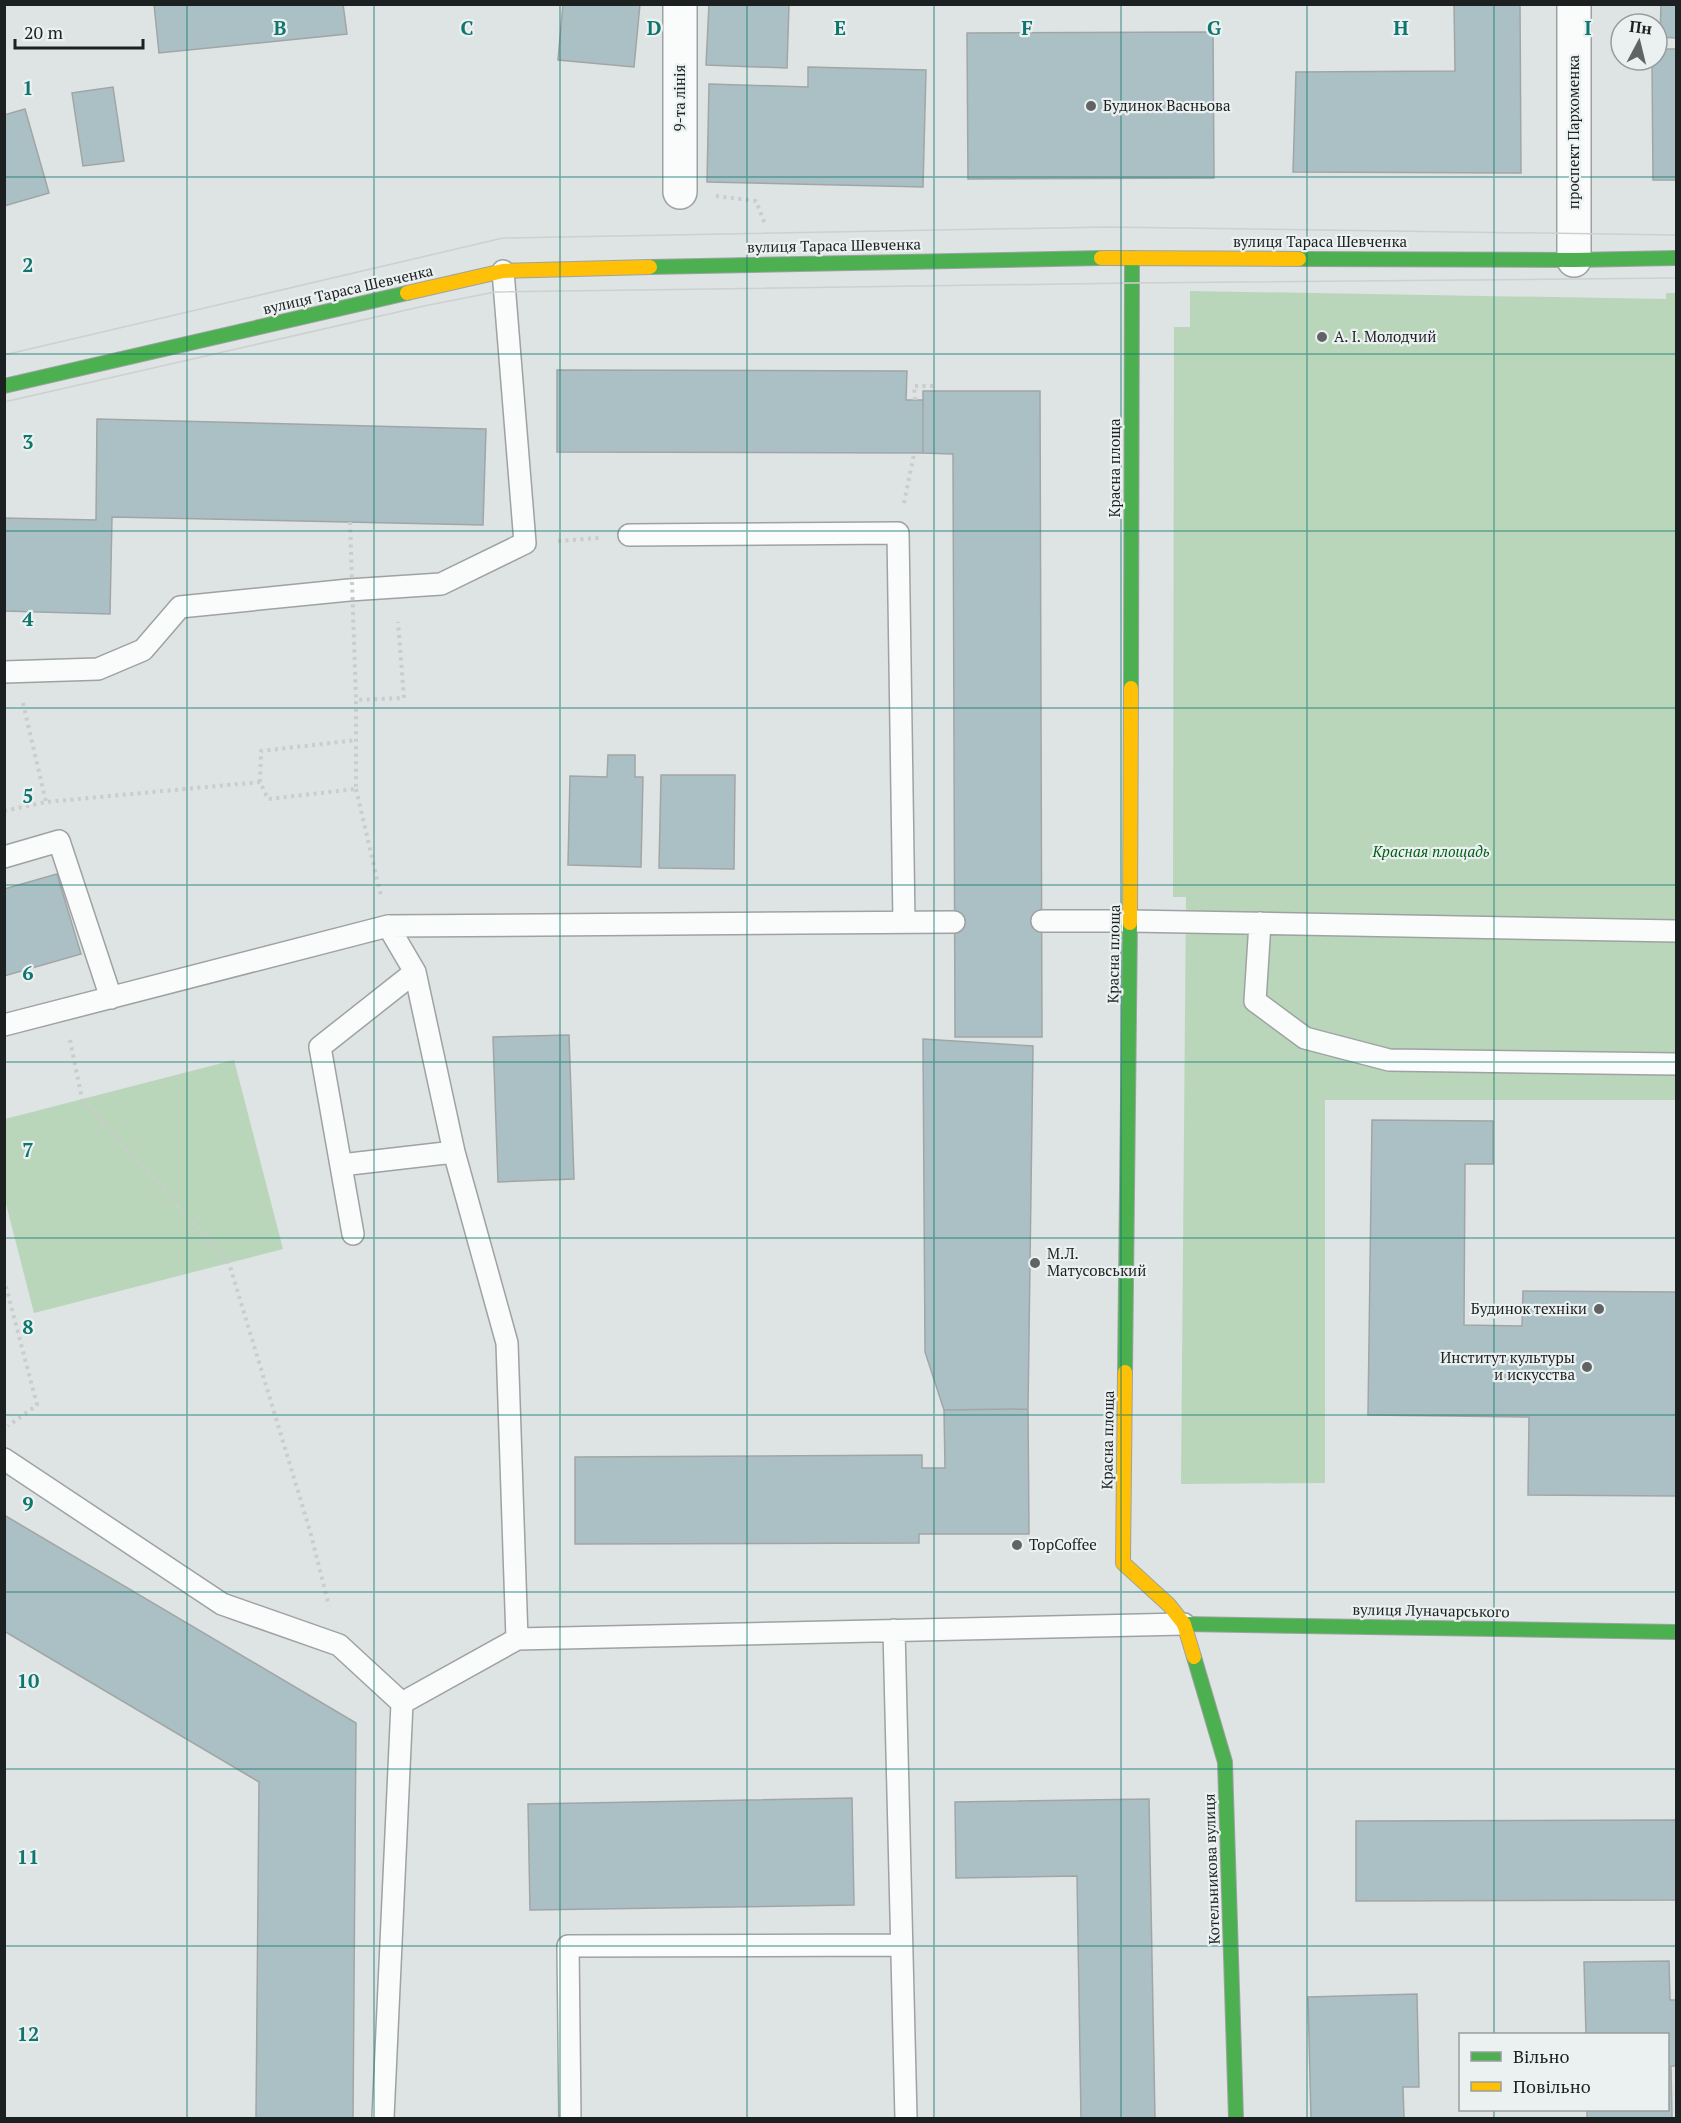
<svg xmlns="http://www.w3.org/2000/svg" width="1681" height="2123" viewBox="0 0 1681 2123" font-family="'PT Serif',serif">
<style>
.green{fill:#b9d6bb}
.building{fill:#aac0c5;stroke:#a2a5a5;stroke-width:1.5}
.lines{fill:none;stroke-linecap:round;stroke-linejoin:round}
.lane-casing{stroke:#9ea2a2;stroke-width:24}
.street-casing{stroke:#9ea2a2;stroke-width:36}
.fast-casing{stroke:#9ea2a2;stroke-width:16}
.slow-casing{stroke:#9ea2a2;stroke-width:16}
.path{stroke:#cbcccc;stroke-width:4;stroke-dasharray:3 4.5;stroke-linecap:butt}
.lane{stroke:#fafbfb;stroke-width:21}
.street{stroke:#fafbfb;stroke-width:33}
.fast{stroke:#4caf50;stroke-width:14}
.slow{stroke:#ffc107;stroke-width:14}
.tram{stroke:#cfcfcf;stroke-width:1.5}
.path-bridge{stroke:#cbcccc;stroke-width:4;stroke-dasharray:3 4.5;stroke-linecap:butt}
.grid{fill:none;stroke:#0f766e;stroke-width:1.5;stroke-opacity:0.55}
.poi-dot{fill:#616464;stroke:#ebf1f1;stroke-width:2}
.labels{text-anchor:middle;stroke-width:4.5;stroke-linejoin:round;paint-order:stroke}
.street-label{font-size:15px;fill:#1d2020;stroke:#ebf1f1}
.poi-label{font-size:15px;fill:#1d2020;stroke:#ebf1f1;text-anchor:start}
.park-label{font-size:15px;font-style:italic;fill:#005e14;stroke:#ebf1f1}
.grid-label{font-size:20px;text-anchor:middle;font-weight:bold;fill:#0f766e;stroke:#ebf1f1;stroke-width:4.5;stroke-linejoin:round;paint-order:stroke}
</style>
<rect width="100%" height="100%" fill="#dee3e3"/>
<path class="green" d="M1190,291L1666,299V293H1676V1100H1325V1483L1181,1484L1186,897H1173L1174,327H1190Z
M234,1060L283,1249L34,1313L5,1200V1119Z"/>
<path class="building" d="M154,4H343L347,34L159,53Z
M563,4H640L634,67L558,60Z
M709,4H789L787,68L706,65Z
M1454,4H1520L1521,173L1293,172L1296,72L1455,71Z
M1661,4H1676V38L1660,37Z
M1213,32L1214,178L968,179L967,33Z
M1657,49H1676V180H1653L1652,60H1657Z
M808,67L926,70L923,187L707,182L709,84L808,87Z
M113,87L124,161L83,166L72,93Z
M25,109L49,193L4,206V115Z
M557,370L907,371L906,400H923V453L557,452Z
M923,391H1040L1042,1037H955L953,454L923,453Z
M97,419L486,429L483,525L112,517L110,614L4,611V518L96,520Z
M608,755H635V777H643L641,867L568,865L570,776L607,777Z
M661,775H735L734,869L659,868Z
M57,874L81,954L4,976V889Z
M569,1035L574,1179L498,1182L493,1037Z
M923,1039L1033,1046L1028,1409L944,1410L925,1352Z
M1372,1120L1493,1121V1164H1465L1464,1325L1522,1326L1523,1291L1676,1292V1496L1528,1495L1529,1417L1368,1415Z
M1028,1409L1029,1534H919V1543L575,1544V1457L922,1455V1468H945L944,1410Z
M4,1515L356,1723L353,2118H256L259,1782L4,1631Z
M852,1798L854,1905L530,1910L528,1804Z
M1149,1799L1155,2118H1081L1077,1876L956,1878L955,1802Z
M1676,1820V1900L1356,1901V1821Z
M1669,1961L1670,2000H1676V2066H1671L1672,2118H1587V2110H1668V2034H1586L1584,1962Z
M1417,1994L1419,2087H1403L1404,2118H1311L1308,1997Z"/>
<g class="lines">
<g class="lane-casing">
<path id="lane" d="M629,535L898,533L904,922
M4,672L98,669L143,650L180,607L349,590L441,584L525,543L503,271
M4,857L59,841L111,998
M1042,921H1130L1676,931
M1260,923L1255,1001L1305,1038L1389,1060L1676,1064
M388,926L415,972L454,1152L507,1343L517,1639
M4,1025L388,926L954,922
M341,1165L454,1152
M353,1234L320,1047L415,972
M4,1459L222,1604L339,1645L402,1703L517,1639L1184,1624
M894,1630L906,2118
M383,2118L402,1703
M570,2118L568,1946L901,1945"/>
</g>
<g class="street-casing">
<path id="street" d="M1574,4V260
M680,192V4"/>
</g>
<g class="fast-casing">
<path id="fast" d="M1299,259L1574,260L1676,258
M650,267L1101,258
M4,386L407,293
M1131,688L1132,258
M1125,1372L1130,923
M1184,1624L1676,1632
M1194,1657L1225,1762L1236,2118"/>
</g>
<g class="slow-casing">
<path id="slow" d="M1101,258L1299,259
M407,293L503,271L650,267
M1130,923L1131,688
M1125,1372L1123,1563L1169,1605L1184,1624L1194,1657"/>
</g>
<path class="path" d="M716,196L756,201L765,224
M915,400L914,386H933
M904,503L914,454
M558,541L599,538
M23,703L46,802
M260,782L261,751L357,740
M356,789L381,896
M4,811L46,802L260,782L268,799L356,789V700L404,698L398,622
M70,1040L82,1099L229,1263L310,1531L329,1606
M4,1279L37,1405L8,1426"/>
<use href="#lane" class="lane"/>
<use href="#street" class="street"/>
<use href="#fast" class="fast"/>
<use href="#slow" class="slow"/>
<path class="tram" d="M4,355L503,238L1107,227L1676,235
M4,402L424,306L495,292L1132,283L1676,278"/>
<path class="path-bridge" d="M350,522L356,700"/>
</g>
<path class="grid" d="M187,4V2118M374,4V2118M560,4V2118M747,4V2118M934,4V2118M1121,4V2118M1307,4V2118M1494,4V2034M4,177H1676M4,354H1676M4,531H1676M4,708H1676M4,885H1676M4,1062H1676M4,1238H1676M4,1415H1676M4,1592H1676M4,1769H1676M4,1946H1676M1494,2110V2118"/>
<g class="poi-dot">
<circle cx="1091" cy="106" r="6"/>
<circle cx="1322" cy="337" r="6"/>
<circle cx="1035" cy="1263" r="6"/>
<circle cx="1599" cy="1309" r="6"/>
<circle cx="1587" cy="1367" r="6"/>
<circle cx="1017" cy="1545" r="6"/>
</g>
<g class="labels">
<g class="street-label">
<text transform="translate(680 98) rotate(-90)" y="5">9-та лінія</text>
<text transform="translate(1574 132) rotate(-90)" y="5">проспект Пархоменка</text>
<text x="1320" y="247">вулиця Тараса Шевченка</text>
<text transform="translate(834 246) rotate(-1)" y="5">вулиця Тараса Шевченка</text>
<text transform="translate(348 290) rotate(-13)" y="5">вулиця Тараса Шевченка</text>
<text transform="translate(1115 468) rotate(-90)" y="5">Красна площа</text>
<text transform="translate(1114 954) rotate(-89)" y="5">Красна площа</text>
<text transform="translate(1108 1440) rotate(-89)" y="5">Красна площа</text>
<text transform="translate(1431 1611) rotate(1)" y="5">вулиця Луначарського</text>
<text transform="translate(1212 1869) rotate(-92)" y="5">Котельникова вулиця</text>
</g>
<g class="poi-label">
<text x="1103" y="111">Будинок Васньова</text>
<text x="1334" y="342">А. І. Молодчий</text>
<text x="1047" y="1259">М.Л.<tspan x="1047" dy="17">Матусовський</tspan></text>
<text x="1587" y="1314" text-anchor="end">Будинок техніки</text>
<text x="1575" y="1363" text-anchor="end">Институт культуры<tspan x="1575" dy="17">и искусства</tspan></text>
<text x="1029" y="1550">TopCoffee</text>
</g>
<g class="park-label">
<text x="1431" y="857">Красная площадь</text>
</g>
</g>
<g class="grid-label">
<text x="280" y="35">B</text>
<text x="467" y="35">C</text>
<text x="654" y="35">D</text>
<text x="840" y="35">E</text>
<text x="1027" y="35">F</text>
<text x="1214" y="35">G</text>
<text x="1401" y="35">H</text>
<text x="1588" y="35">I</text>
<text x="28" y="95">1</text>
<text x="28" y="272">2</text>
<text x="28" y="449">3</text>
<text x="28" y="626">4</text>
<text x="28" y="803">5</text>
<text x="28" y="980">6</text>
<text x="28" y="1157">7</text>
<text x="28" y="1334">8</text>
<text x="28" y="1511">9</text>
<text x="28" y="1688">10</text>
<text x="28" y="1864">11</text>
<text x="28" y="2041">12</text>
</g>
<rect width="1681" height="2123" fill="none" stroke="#1d2020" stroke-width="12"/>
<rect x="1459" y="2033" width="210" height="78" fill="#ebf1f1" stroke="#999d9d" stroke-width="1.5"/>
<rect x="1471" y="2052" width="30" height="9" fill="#4caf50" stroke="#999d9d" stroke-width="1.5"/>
<text x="1513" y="2063" font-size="18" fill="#1d2020">Вільно</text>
<rect x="1471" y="2082" width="30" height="9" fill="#ffc107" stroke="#999d9d" stroke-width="1.5"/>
<text x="1513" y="2093" font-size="18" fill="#1d2020">Повільно</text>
<g transform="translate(1639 42) rotate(7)"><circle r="28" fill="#ebf1f1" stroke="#999d9d" stroke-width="1.5"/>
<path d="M0-4.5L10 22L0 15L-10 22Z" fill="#616464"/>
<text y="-9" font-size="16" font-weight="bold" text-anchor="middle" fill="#1d2020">Пн</text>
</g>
<path d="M15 39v9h128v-9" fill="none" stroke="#1d2020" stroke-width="3"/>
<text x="24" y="39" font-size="18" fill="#1d2020" stroke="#ebf1f1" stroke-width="4.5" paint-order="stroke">20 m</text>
</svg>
